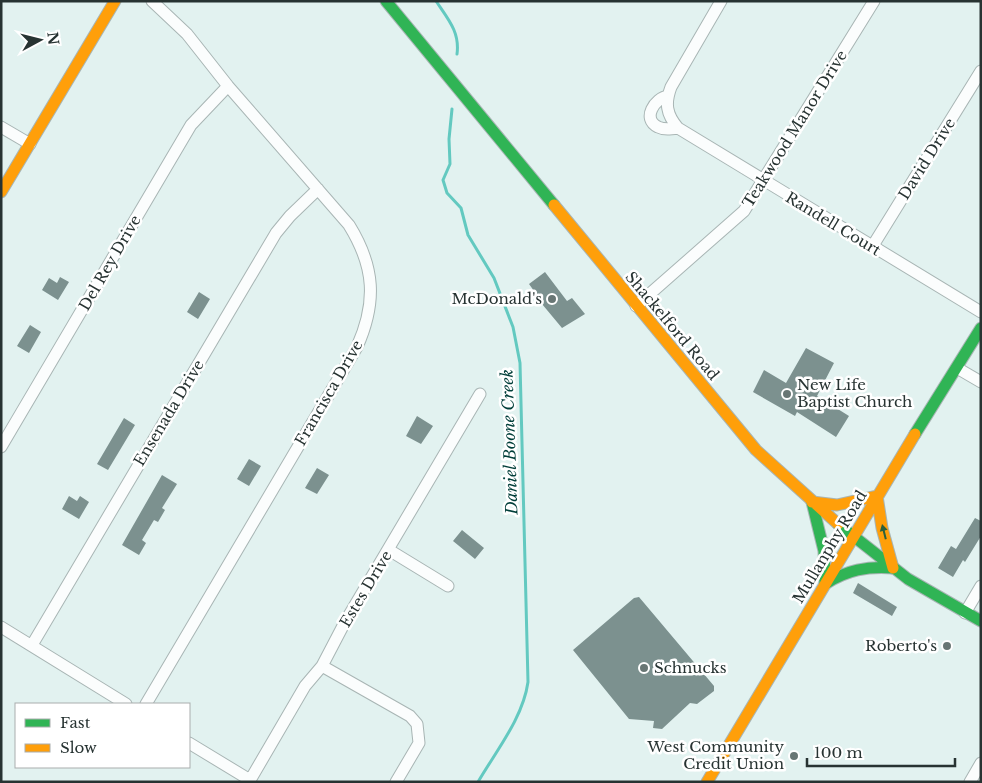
<svg xmlns="http://www.w3.org/2000/svg" width="982" height="783" viewBox="0 0 982 783" font-family="'Libre Baskerville',serif">
<style>
.lines{fill:none;stroke-linecap:round;stroke-linejoin:round}
.stream{stroke:#63c9c0;stroke-width:3}
.building{fill:#7c918f}
.street-casing{stroke:#a8b5b4;stroke-width:13}
.fast-casing{stroke:#a8b5b4;stroke-width:13}
.slow-casing{stroke:#a8b5b4;stroke-width:13}
.street{stroke:#fbfdfd;stroke-width:11}
.fast{stroke:#30b455;stroke-width:11}
.slow{stroke:#ff9f0a;stroke-width:11}
.oneway{fill:#2a603e}
.poi-dot{fill:#687674;stroke:#fff;stroke-width:2}
.labels{text-anchor:middle;stroke-width:5;stroke-linejoin:round;paint-order:stroke}
.street-label{font-size:15px;fill:#273332;stroke:#fff}
.poi-label{font-size:15px;fill:#273332;stroke:#fff;text-anchor:end}
.water-label{font-size:16px;font-style:italic;fill:#003e39;stroke:#fff}
</style>
<rect width="100%" height="100%" fill="#e2f2f0"/>
<g class="lines">
<path class="stream" d="M436,1C448,19 460,32 457,54
M452,109L449,139L450,164L443,180L447,193L461,208L468,235L494,278L513,327L520,363L528,682C523,718 496,751 478,782"/>
</g>
<path class="building" d="M545,272L567,301L572,298L585,314L562,328L532,292L534,291L529,284Z
M60,277L69,282L58,300L42,290L49,278L57,283Z
M199,292L210,299L198,319L187,312Z
M30,325L41,332L29,353L17,346Z
M806,348L834,363L817,396L849,416L836,437L797,412L795,416L753,392L764,370L786,383Z
M417,416L433,426L421,444L406,436Z
M124,418L135,425L108,470L97,464Z
M249,459L261,466L249,486L237,479Z
M317,468L329,475L317,494L305,488Z
M162,475L177,484L162,508L165,510L158,522L154,520L142,540L146,543L139,555L122,545Z
M69,496L77,501L80,496L89,502L79,519L62,509Z
M975,518L981,521V536L965,562L963,560L953,577L938,568L951,546L956,549Z
M462,530L484,548L475,559L453,541Z
M858,583L897,607L892,616L853,593Z
M639,597L714,686V691L697,704L690,703L662,729L653,728L654,721L629,719L573,650L634,598Z"/>
<g class="lines">
<g class="street-casing">
<path id="street" d="M721,1L671,87C665,103 666,114 678,128L981,312
M668,96C655,98 641,119 658,127C664,130 671,129 678,128
M1,127L30,144
M872,247L981,71
M636,306L744,211L874,1
M957,368L981,382
M1,447L191,125L228,86
M389,550L448,586
M965,613L981,586
M1,627L126,704
M32,645L276,233L290,216L318,189
M322,666L410,716L417,724L419,743L396,782
M146,704L357,347C377,302 375,267 349,225L228,86L187,34L152,1
M189,743L250,780
M249,782L305,686L322,666L345,622L480,394
M970,782L981,763"/>
</g>
<g class="fast-casing">
<path id="fast" d="M386,1L554,205
M915,434L981,328
M812,502L824,551L825,584
M838,524L908,579L981,621
M825,584C847,570 867,566 893,568"/>
</g>
<g class="slow-casing">
<path id="slow" d="M1,192L115,1
M554,205L756,450L838,524
M812,502L837,505L877,496L882,528L893,568
M707,782L915,434"/>
</g>
<use href="#street" class="street"/>
<use href="#fast" class="fast"/>
<use href="#slow" class="slow"/>
</g>
<defs><path id="oneway-solid" d="M-6-.8H1V-3.2L6.5 0L1 3.2V.8H-6Z" transform="scale(1.25)"/></defs>
<use class="oneway" href="#oneway-solid" transform="translate(884 532) rotate(-104)"/>
<g class="poi-dot">
<circle cx="552" cy="299" r="5"/>
<circle cx="787" cy="394" r="5"/>
<circle cx="947" cy="646" r="5"/>
<circle cx="644" cy="668" r="5"/>
<circle cx="794" cy="756" r="5"/>
</g>
<g class="labels">
<g class="street-label">
<text transform="translate(795 129) rotate(-58)" y="5">Teakwood Manor Drive</text>
<text transform="translate(927 159) rotate(-58)" y="5">David Drive</text>
<text transform="translate(833 224) rotate(31)" y="5">Randell Court</text>
<text transform="translate(110 263) rotate(-60)" y="5">Del Rey Drive</text>
<text transform="translate(672 326) rotate(50)" y="5">Shackelford Road</text>
<text transform="translate(329 393) rotate(-60)" y="5">Francisca Drive</text>
<text transform="translate(169 413) rotate(-59)" y="5">Ensenada Drive</text>
<text transform="translate(830 547) rotate(-59)" y="5">Mullanphy Road</text>
<text transform="translate(366 589) rotate(-59)" y="5">Estes Drive</text>
</g>
<g class="poi-label">
<text x="542" y="304">McDonald's</text>
<text x="797" y="390" text-anchor="start">New Life<tspan x="797" dy="17">Baptist Church</tspan></text>
<text x="937" y="651">Roberto's</text>
<text x="654" y="673" text-anchor="start">Schnucks</text>
<text x="784" y="752">West Community<tspan x="784" dy="17">Credit Union</tspan></text>
</g>
<g class="water-label">
<text transform="translate(509 442) rotate(-92)" y="6">Daniel Boone Creek</text>
</g>
</g>
<rect width="982" height="783" fill="none" stroke="#273332" stroke-width="5"/>
<rect x="15" y="703" width="175" height="65" fill="#ffffff" stroke="#a9adad"/>
<rect x="25" y="719" width="25" height="8" fill="#30b455" stroke="#a9adad"/>
<text x="60" y="728" font-size="15" fill="#273332">Fast</text>
<rect x="25" y="744" width="25" height="8" fill="#ff9f0a" stroke="#a9adad"/>
<text x="60" y="753" font-size="15" fill="#273332">Slow</text>
<g transform="translate(40 40) rotate(83)" stroke="#ffffff" stroke-width="4" paint-order="stroke">
<path d="M0-4L9 19L0 12L-9 19Z" fill="#273332"/>
<text y="-8" font-size="14" font-weight="bold" text-anchor="middle" fill="#273332">N</text>
</g>
<path d="M807 758v8h148v-8" fill="none" stroke="#273332" stroke-width="2.5"/>
<text x="814" y="758" font-size="15" fill="#273332" stroke="#ffffff" stroke-width="4" paint-order="stroke">100 m</text>
</svg>
